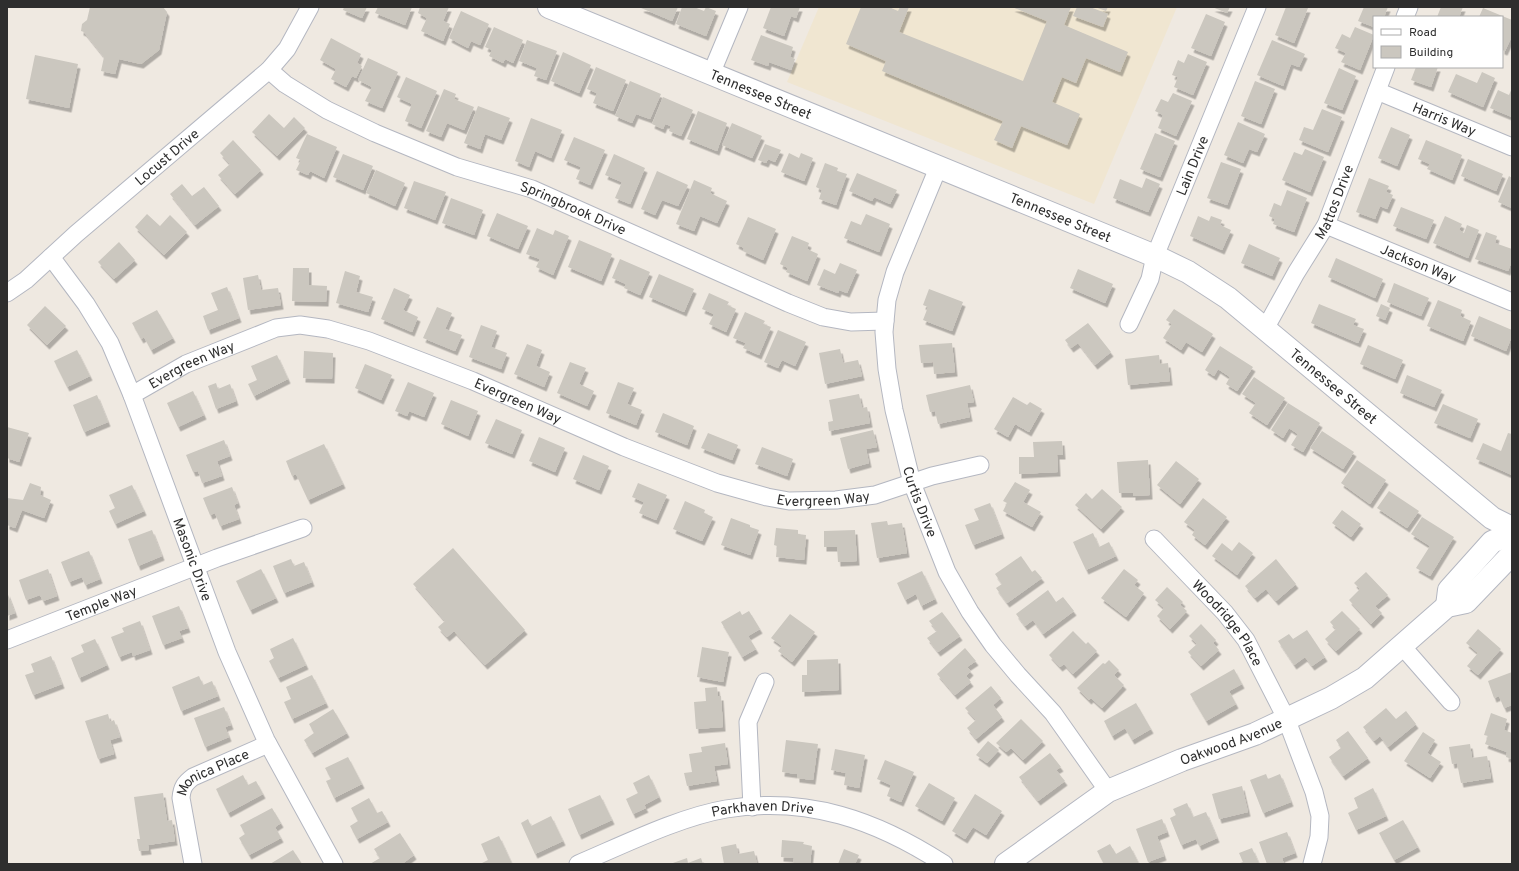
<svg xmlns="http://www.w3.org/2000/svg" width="1519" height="871" viewBox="0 0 1519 871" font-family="Overpass,sans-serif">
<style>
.education{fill:#f0e6d1}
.building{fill:#cbc7bf;filter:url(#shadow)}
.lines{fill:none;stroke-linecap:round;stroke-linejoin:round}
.minor-casing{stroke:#b4b7c1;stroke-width:19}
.secondary-casing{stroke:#b4b7c1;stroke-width:24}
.minor{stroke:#fff;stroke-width:17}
.secondary{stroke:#fff;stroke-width:22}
.labels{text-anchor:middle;stroke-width:3;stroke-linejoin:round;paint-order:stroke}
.street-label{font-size:14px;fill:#2e2e2e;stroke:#fff}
</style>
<defs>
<filter id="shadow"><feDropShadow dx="2.5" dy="4.5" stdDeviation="0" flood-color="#0004"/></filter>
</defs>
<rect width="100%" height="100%" fill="#efe9e1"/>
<path class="education" d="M819,7H1177L1094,204L787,82Z"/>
<path class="building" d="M90,7H163L167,12L159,50L141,64L119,59L115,74L101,71L104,57L84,32L81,31L82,24L87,20Z
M344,7H367L362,18L343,10Z
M378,7H412L405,25L375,13Z
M420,7H449L443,21L450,24L443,41L421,31L427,18L418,13Z
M642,7H678L672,21L641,8Z
M682,7H694L704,11L706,7L716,11L706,36L676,24Z
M771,7H800L796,18L791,16L784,36L763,28Z
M861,7H889L898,11L900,7H909L899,32L1023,81L1047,21L1012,7H1071L1064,25L1128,52L1120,72L1086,58L1076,83L1062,77L1052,102L1080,114L1067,145L1021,126L1012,148L994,140L1003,121L882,71L886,61L846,44Z
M1077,7H1090L1108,14L1103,27L1073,16Z
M1095,7H1108L1106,11Z
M1212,7H1230L1227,13Z
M1286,7L1308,8L1294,43L1275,35Z
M1364,7H1388L1384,17H1374V27L1358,21Z
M1441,7H1463L1459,17H1437Z
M1483,8L1512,20V36L1505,51L1502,50V17H1479Z
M461,11L489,24L480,45L471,41L468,48L449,38Z
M1206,14L1225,22L1211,56L1191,48Z
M494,27L523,40L513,63L505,59L503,63L489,56L492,50L485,47Z
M1355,27L1374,35L1360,70L1341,62L1346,53L1335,48L1342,34L1350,38Z
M761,35L793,47L790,57L795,59L791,70L769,62L768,66L751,60Z
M331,38L361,54L357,63L362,66L356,78L352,76L346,87L331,79L336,69L320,60Z
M527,40L557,51L546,80L534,76L537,68L519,61Z
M1272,40L1305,54L1299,67L1291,64L1283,86L1257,75Z
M563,52L591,65L579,93L551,81Z
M1188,54L1207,62L1193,95L1174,87L1178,77L1172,75L1178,60L1184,63Z
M35,55L78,64L69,108L26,99Z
M368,58L398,72L382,108L365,101L372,87L358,80Z
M596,67L626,80L613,111L593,103L597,93L587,89Z
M1416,67H1438L1431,87L1411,80Z
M1339,68L1356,76L1342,110L1324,103Z
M1482,72L1495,78L1483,107L1448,92L1456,74L1477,83Z
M406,77L437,91L421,128L405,121L412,104L397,97Z
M630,81L661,94L650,119L636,114L632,123L615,116Z
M1255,81L1275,89L1261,124L1241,116Z
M1512,88V117L1490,108L1498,90L1509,95Z
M444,89L456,94L454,99L474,107L464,130L447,123L441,137L426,131Z
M1173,93L1192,101L1176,136L1158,128L1163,115L1155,111L1161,99L1168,102Z
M663,97L693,110L681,136L669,131L671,126L665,124L663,129L652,124Z
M478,106L510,118L501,140L485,134L480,149L464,143Z
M1322,109L1342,117L1328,152L1299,140L1304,127L1313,130Z
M698,111L727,123L717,151L687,139Z
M269,114L284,128L294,117L305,128L277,156L252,132Z
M531,118L562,130L551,158L535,151L529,167L515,161Z
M1238,122L1265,134L1257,152L1249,149L1243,163L1224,155Z
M732,123L762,136L752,158L722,145Z
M1391,127L1410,135L1397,166L1378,158Z
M1155,133L1175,141L1160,177L1140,169Z
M307,134L337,147L324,178L310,171L308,175L296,170L301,160L296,158Z
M574,137L605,150L590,185L576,179L581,167L564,160Z
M233,140L261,170L235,194L218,175L230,164L220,153Z
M1426,140L1462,155L1452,180L1427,169L1430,164L1418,159Z
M765,144L781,150L775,162L768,159L766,163L758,160Z
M1305,149L1324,157L1310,192L1282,180L1294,152L1302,155Z
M789,153L799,158L801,153L813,158L804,181L781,172Z
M343,154L373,166L363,190L333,177Z
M614,154L645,168L630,204L615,198L622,182L605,175Z
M1468,159L1503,174L1496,191L1461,176Z
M1221,162L1241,169L1227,205L1207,198Z
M825,163L838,168L837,171L847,174L836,205L819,199L822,190L816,187Z
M376,170L405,183L395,206L366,193Z
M657,171L688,185L678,206L662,200L655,215L641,209Z
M857,173L897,190L890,204L874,197L872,201L849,191Z
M1509,176L1512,178V208L1498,202Z
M1146,178L1160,184L1148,212L1113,198L1120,179L1142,188Z
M1369,178L1389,186L1386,192L1393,195L1387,209L1380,206L1375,219L1356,212Z
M694,180L712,188L710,193L727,201L717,223L700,216L694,231L676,224Z
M414,181L446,192L435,220L404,208Z
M182,184L192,196L204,187L219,206L195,225L170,194Z
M1287,190L1307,198L1294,232L1273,224L1275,219L1269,216L1274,203L1281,206Z
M451,198L483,210L474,235L442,223Z
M1401,207L1434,220L1426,239L1393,226Z
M497,213L528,226L518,249L487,236Z
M147,214L160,226L170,215L187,232L164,255L135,227Z
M866,214L890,224L879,252L844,238L851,221L861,225Z
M1198,216L1209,221L1211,216L1222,220L1220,225L1231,230L1222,250L1190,236Z
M1445,216L1462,224L1459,230L1464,233L1467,225L1479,230L1468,258L1433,243Z
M748,217L776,229L763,260L743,251L744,248L736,244Z
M537,228L553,235L555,230L569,236L553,275L536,267L540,259L526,254Z
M1486,232L1497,236L1495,243L1512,249V261L1508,271L1475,259Z
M792,236L809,243L807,249L818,254L807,281L786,272L788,268L780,264Z
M579,240L612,254L601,281L568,267Z
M119,242L135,260L114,279L98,262Z
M1249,244L1280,258L1272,276L1241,263Z
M1336,258L1383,279L1375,298L1328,277Z
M620,259L650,272L640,295L624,288L626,284L612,278Z
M840,263L857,270L847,293L839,290L838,293L817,285L824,269L835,274Z
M293,268H309V285L327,286L326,302L292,301Z
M1078,269L1113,284L1105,303L1070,288Z
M345,271L360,276L356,292L373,297L368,312L336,303Z
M659,274L694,289L684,312L649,297Z
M258,275L261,290L278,288L281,305L248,310L243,278Z
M1394,283L1429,298L1421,316L1387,302Z
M227,287L239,318L208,330L203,316L218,310L211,293Z
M394,288L410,295L403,310L418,317L412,332L381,319Z
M929,289L963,302L952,331L923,320L928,307L923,305Z
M709,293L729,302L727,305L736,309L726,332L709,324L714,314L702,309Z
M1438,300L1462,310L1460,316L1471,321L1463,341L1427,326Z
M1319,304L1356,319L1353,325L1364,329L1358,343L1311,323Z
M1381,304L1390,308L1385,320L1376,316Z
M45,306L66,326L47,345L27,325Z
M437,307L452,313L445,329L462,335L455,351L423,338Z
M1174,309L1213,334L1202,352L1186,342L1181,350L1163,338L1172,324L1166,320Z
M157,310L173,338L151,350L144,337L141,339L132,323Z
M745,312L765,321L763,324L771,327L759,355L743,348L746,343L733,338Z
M1479,316L1512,330V336L1506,351L1471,336Z
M1088,323L1111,352L1095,365L1078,343L1071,348L1065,340Z
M481,325L497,331L491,347L507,353L501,369L469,357Z
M778,330L806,342L795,366L782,360L778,368L764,362Z
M952,343L955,372L934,374L933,362L921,363L919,345Z
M527,344L542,350L536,366L550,372L544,387L514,374Z
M1368,345L1403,360L1395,379L1360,364Z
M1220,346L1253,367L1237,391L1226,384L1230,377L1218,369L1214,376L1205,370Z
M840,349L843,363L858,360L862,376L825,384L819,353Z
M77,350L90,376L67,387L54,361Z
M304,351L333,353L332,379L303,378Z
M277,355L288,379L254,396L248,384L257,380L251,366Z
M1159,355L1160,364L1168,363L1170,381L1128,385L1125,359Z
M570,362L586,368L579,384L594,391L587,406L557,393Z
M365,364L392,375L381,400L355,388Z
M1407,375L1442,390L1434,407L1400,393Z
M1254,377L1285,398L1267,425L1249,413L1256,403L1242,394Z
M408,382L434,393L424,417L409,411L407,416L395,411Z
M618,382L634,388L627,404L642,410L636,425L606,413Z
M216,383L218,389L230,384L236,401L216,409L208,386Z
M970,385L974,402L967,403L970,417L938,424L935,411L930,412L926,395Z
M193,391L204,415L178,427L167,403Z
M859,394L862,408L867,407L870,423L829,431L828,422L833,421L829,400Z
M97,395L108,422L84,432L73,405Z
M1013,397L1027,405L1030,402L1042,409L1029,432L1015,424L1008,437L994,429Z
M451,400L478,411L468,436L441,424Z
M1288,403L1320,423L1303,452L1291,445L1298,434L1289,428L1283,438L1271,430Z
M1443,404L1478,419L1470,438L1434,423Z
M663,413L694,426L687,445L655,432Z
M496,419L522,430L512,454L485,443Z
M7,427L29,433L19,462L7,458Z
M873,430L877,447L866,449L869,463L848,469L840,438Z
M1322,431L1354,452L1343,469L1310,448Z
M708,433L738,445L732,460L701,448Z
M1508,433L1512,434V475L1476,459L1483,443L1501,451Z
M539,437L565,448L555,472L529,461Z
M224,440L230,456L217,461L222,476L202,483L198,471L193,472L186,455Z
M1062,441L1063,455H1057L1058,472L1019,474V457H1034L1033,442Z
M324,444L343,484L308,500L296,474L292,476L286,461Z
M762,447L793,459L787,476L755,464Z
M583,455L609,466L599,490L573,479Z
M1148,460L1150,495L1133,496V493H1119L1117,462Z
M1357,460L1386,480L1370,504L1341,483Z
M1176,461L1199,479L1180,504L1157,485Z
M1015,482L1030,490L1023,502L1041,512L1032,527L1003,511L1007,503L1003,501Z
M30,483L41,487L40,495L51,500L44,518L22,510L15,528L7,525V498L23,500Z
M638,483L667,495L656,520L639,513L644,502L632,497Z
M132,485L144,511L115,524L109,511L115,508L109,495Z
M232,487L238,503L234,505L239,519L220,526L215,513L210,515L203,498Z
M1102,489L1122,507L1101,529L1075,505L1086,493L1092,499Z
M1389,491L1419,511L1407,528L1377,508Z
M1203,498L1227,517L1205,545L1192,535L1195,530L1184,522Z
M685,501L705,510L704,513L713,517L702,541L673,529Z
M990,503L1002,534L973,545L965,525L979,520L974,509Z
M1342,510L1361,524L1351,537L1332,523Z
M1422,517L1454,537L1430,576L1416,568L1430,546L1411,534Z
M731,518L750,525V527L759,530L750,555L721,545Z
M887,521L888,525L902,523L907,553L877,558L871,523Z
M776,528L798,530V534L806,535L804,560L776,557L777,546L774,545Z
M152,530L162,556L138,566L128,539Z
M855,530L857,561L838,562L837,547H824V531Z
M1093,533L1099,547L1109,542L1116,556L1086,570L1073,542Z
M1239,542L1253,553L1237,575L1212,556L1222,543L1232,551Z
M453,548L525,630L485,665L454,631L447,637L438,627L445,621L413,584Z
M89,551L100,579L85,585L82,577L69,582L61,562Z
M1021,556L1032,572L1035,570L1042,578L1007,603L996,588L1002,584L995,574Z
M291,559L294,566L304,562L312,582L284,593L273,566Z
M1276,559L1296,584L1276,601L1266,589L1255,598L1245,586Z
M48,569L57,596L43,601L40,595L26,600L19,580Z
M261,569L276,598L250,610L236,581Z
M1124,569L1138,580L1134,585L1144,593L1126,617L1101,598Z
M922,571L935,599L921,606L916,594L905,600L897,583Z
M1366,572L1388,595L1375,606L1382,613L1371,624L1349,600L1360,589L1354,583Z
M1167,587L1183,602L1180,605L1187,611L1170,629L1157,616L1164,608L1155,600Z
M1048,590L1056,602L1063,597L1074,611L1043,634L1033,620L1025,626L1016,614Z
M7,592L15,613L7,616Z
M179,606L188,628L179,631L182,638L163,645L152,616Z
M740,611L742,615L749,611L760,629L748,636L756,649L742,657L721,622Z
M1342,611L1360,629L1336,651L1325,639L1336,629L1330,622Z
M942,612L960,636L938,652L927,638L937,631L929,621Z
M790,614L815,632L792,662L778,651L782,646L771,638Z
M140,621L150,650L133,656L132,652L119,657L111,637L124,632L122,628Z
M1201,624L1216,640L1213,643L1219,650L1201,666L1188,652L1197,644L1189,636Z
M1478,629L1501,649L1478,675L1467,666L1478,653L1466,643Z
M1307,630L1325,657L1312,666L1305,657L1294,665L1278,641L1289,634L1293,639Z
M1073,631L1086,644L1088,642L1097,651L1073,674L1064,664L1060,667L1049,655Z
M293,638L306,665L278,678L269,661L274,658L270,649Z
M95,639L107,665L79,678L71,658L84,652L81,645Z
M702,647L729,652L723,682L697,677Z
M965,648L976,661L967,667L971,671L966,676L971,682L955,695L937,674Z
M51,656L62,684L33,695L25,675L34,672L31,664Z
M838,659L839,690L802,692V675H807V660Z
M1109,660L1119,670L1114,675L1124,685L1102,708L1091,698L1089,700L1077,688L1103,663L1105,664Z
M1234,669L1242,684L1229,691L1236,704L1206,721L1190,694Z
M1512,672V705L1504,708L1499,696L1494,698L1488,681Z
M312,675L326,703L292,719L284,702L291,699L286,687Z
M199,676L203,685L212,681L218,696L181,711L172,687Z
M991,686L1001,698L993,705L1002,717L976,739L967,728L976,720L965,708Z
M717,687L718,696H721L723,727L696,729L694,702L706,701L705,688Z
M1136,703L1151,729L1132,740L1125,728L1112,736L1104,721Z
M224,707L231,725L225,727L229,737L205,747L194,718Z
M1386,708L1396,719L1406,711L1416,724L1388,747L1380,736L1374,741L1363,727Z
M333,709L347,733L312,753L304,740L314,733L309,724Z
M1491,713L1507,719L1504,730L1512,733V759L1506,757L1507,752L1485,744L1488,736L1484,735Z
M108,714L110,722L114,720L120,737L110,740L114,754L98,759L85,721Z
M1021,719L1043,741L1023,760L1011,748L1006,752L996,743Z
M1348,731L1368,758L1343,776L1329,757L1341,748L1336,740Z
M1423,732L1435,740L1427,753L1441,762L1430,778L1404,761Z
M786,740L818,744L813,780L797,778V774L782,772Z
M988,741L999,750L987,763L976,755Z
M725,743L728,764L714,766L717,781L687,786L684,773L692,772L689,754L702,752L701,747Z
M1470,744L1472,758L1487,756L1491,778L1461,783L1457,763L1452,764L1449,747Z
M835,749L865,755L859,788L844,785L846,773L831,770Z
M1050,753L1061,767L1056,770L1065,781L1038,801L1019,777Z
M348,757L362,784L334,798L326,781L331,779L325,768Z
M885,760L914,772L901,802L887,796L891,785L877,779Z
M1266,774L1268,779L1280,774L1291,802L1263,813L1250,780Z
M243,775L248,785L256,781L263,794L228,813L216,789Z
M649,775L659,797L644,805L646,808L633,814L626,799L638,793L633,783Z
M929,783L955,798L942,821L915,806Z
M1242,786L1248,812L1219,819L1212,794Z
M1373,788L1386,816L1356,830L1348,813L1358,808L1354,798Z
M163,793L167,821L172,820L175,841L148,845L149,850L139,851L137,839H140L134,797Z
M975,794L1002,811L986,835L973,827L965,839L952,831Z
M600,795L612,820L579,835L568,809Z
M369,798L377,813L382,811L388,822L357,839L350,826L358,821L351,808Z
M1187,803L1193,817L1206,812L1217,838L1199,846L1196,839L1181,845L1170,818L1176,815L1173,809Z
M272,808L281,823L275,827L281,838L249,855L239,838L245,834L240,825Z
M551,816L563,841L535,854L521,823L528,819L531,826Z
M1162,819L1167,832L1157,836L1164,856L1148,862L1136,829Z
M1403,820L1418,847L1394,860L1379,833Z
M1287,832L1295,853L1282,858L1284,864H1267L1259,842Z
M400,833L414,855L402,864H370L380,858L374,849Z
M499,836L512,864H480L488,860L481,844Z
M782,840L804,842L803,844L812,846L810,864H793L794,858L781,857Z
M736,844L738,854L754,851L757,864H724L721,847Z
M1110,844L1116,854L1130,846L1139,864H1104L1097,851Z
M1252,848L1259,864H1237L1243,862L1239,853Z
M844,849L859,855L855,864H838Z
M293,850L302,864H270Z
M687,858L688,863L701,858L703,864H670Z"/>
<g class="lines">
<g class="minor-casing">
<g id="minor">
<path d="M1405,17L1409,7"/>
<path id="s1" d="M269,70L285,84L327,110L375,133L457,167L532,189L788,303L823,317L851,322L885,321"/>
<path d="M711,74L739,7"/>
<path id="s2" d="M1377,91L1512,147"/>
<path id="s3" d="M938,168L895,272L887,300L884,332L887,369L894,410L912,483L947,572L970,612L993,645L1018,675L1053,713L1108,791"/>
<path id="s4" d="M1326,225L1512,302"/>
<path id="s5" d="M51,257L86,304L110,343L132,395L227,652L266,740L334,864"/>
<path id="s6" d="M7,293L26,280L76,234L269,70L287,49L310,7"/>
<path id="s7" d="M1129,324L1150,279L1155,256L1257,7"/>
<path id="s8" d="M1265,329L1296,273L1326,225L1386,67"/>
<path id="s9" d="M132,395L186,364L276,328L300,325L328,329L369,341L473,381L624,447L717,483L767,497L789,501L836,500L875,495L932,476L980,465"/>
<path id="s10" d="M1154,539L1225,613L1246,640L1286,718L1314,792L1320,816L1319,837L1312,864"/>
<path id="s11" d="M7,640L217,558L303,528"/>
<path d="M1402,646L1451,702"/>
<path d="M752,807L748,722L765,682"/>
<path id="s12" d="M193,864L181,798C182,787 185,783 193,777L268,744"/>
<path id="s13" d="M578,864C623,845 679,817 726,809C808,796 876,820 944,864"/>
</g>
</g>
<g class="secondary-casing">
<g id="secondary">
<path id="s14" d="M549,7L1155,256L1188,272L1228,298L1492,518L1512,528"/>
<path d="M1447,606L1449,590L1492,542L1512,533"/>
<path id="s15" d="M1006,864L1108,791L1182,760L1255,734L1331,698L1365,678L1447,606L1466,602L1512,554"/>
</g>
</g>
<use href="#minor" class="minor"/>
<use href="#secondary" class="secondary"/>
</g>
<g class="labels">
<g class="street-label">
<text dy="5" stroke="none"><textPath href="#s14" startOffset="229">Tennessee Street</textPath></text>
<text dy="5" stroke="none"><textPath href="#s2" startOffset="73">Harris Way</textPath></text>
<text dy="5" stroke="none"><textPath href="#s6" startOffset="210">Locust Drive</textPath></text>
<text dy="5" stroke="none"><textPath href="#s7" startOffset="171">Lain Drive</textPath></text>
<text dy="5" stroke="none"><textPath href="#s8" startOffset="145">Mattos Drive</textPath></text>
<text dy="5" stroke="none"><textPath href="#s1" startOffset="336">Springbrook Drive</textPath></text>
<text dy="5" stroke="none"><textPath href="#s14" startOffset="553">Tennessee Street</textPath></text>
<text dy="5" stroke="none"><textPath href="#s4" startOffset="100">Jackson Way</textPath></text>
<text dy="5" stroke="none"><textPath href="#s9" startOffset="67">Evergreen Way</textPath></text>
<text dy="5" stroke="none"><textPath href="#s14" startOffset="877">Tennessee Street</textPath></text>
<text dy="5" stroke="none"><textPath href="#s9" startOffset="415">Evergreen Way</textPath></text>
<text dy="5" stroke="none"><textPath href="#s9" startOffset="739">Evergreen Way</textPath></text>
<text dy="5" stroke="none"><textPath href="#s3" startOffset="348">Curtis Drive</textPath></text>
<text dy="5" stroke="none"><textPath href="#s5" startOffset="336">Masonic Drive</textPath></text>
<text dy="5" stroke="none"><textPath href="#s11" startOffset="101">Temple Way</textPath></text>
<text dy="5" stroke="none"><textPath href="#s10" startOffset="112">Woodridge Place</textPath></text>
<text dy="5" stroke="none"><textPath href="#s15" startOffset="258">Oakwood Avenue</textPath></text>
<text dy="5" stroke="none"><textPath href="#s12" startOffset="111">Monica Place</textPath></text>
<text dy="5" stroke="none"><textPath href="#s13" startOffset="195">Parkhaven Drive</textPath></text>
</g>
</g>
<rect width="1519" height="871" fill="none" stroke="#2e2e2e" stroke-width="16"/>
<rect x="1373" y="16" width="130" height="52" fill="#ffffff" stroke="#ababab"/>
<rect x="1381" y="29" width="20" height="6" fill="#ffffff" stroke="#ababab"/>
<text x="1409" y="36" font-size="12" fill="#2e2e2e">Road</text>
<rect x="1381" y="46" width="20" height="12" fill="#cbc7bf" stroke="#ababab"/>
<text x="1409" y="56" font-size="12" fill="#2e2e2e">Building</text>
</svg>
